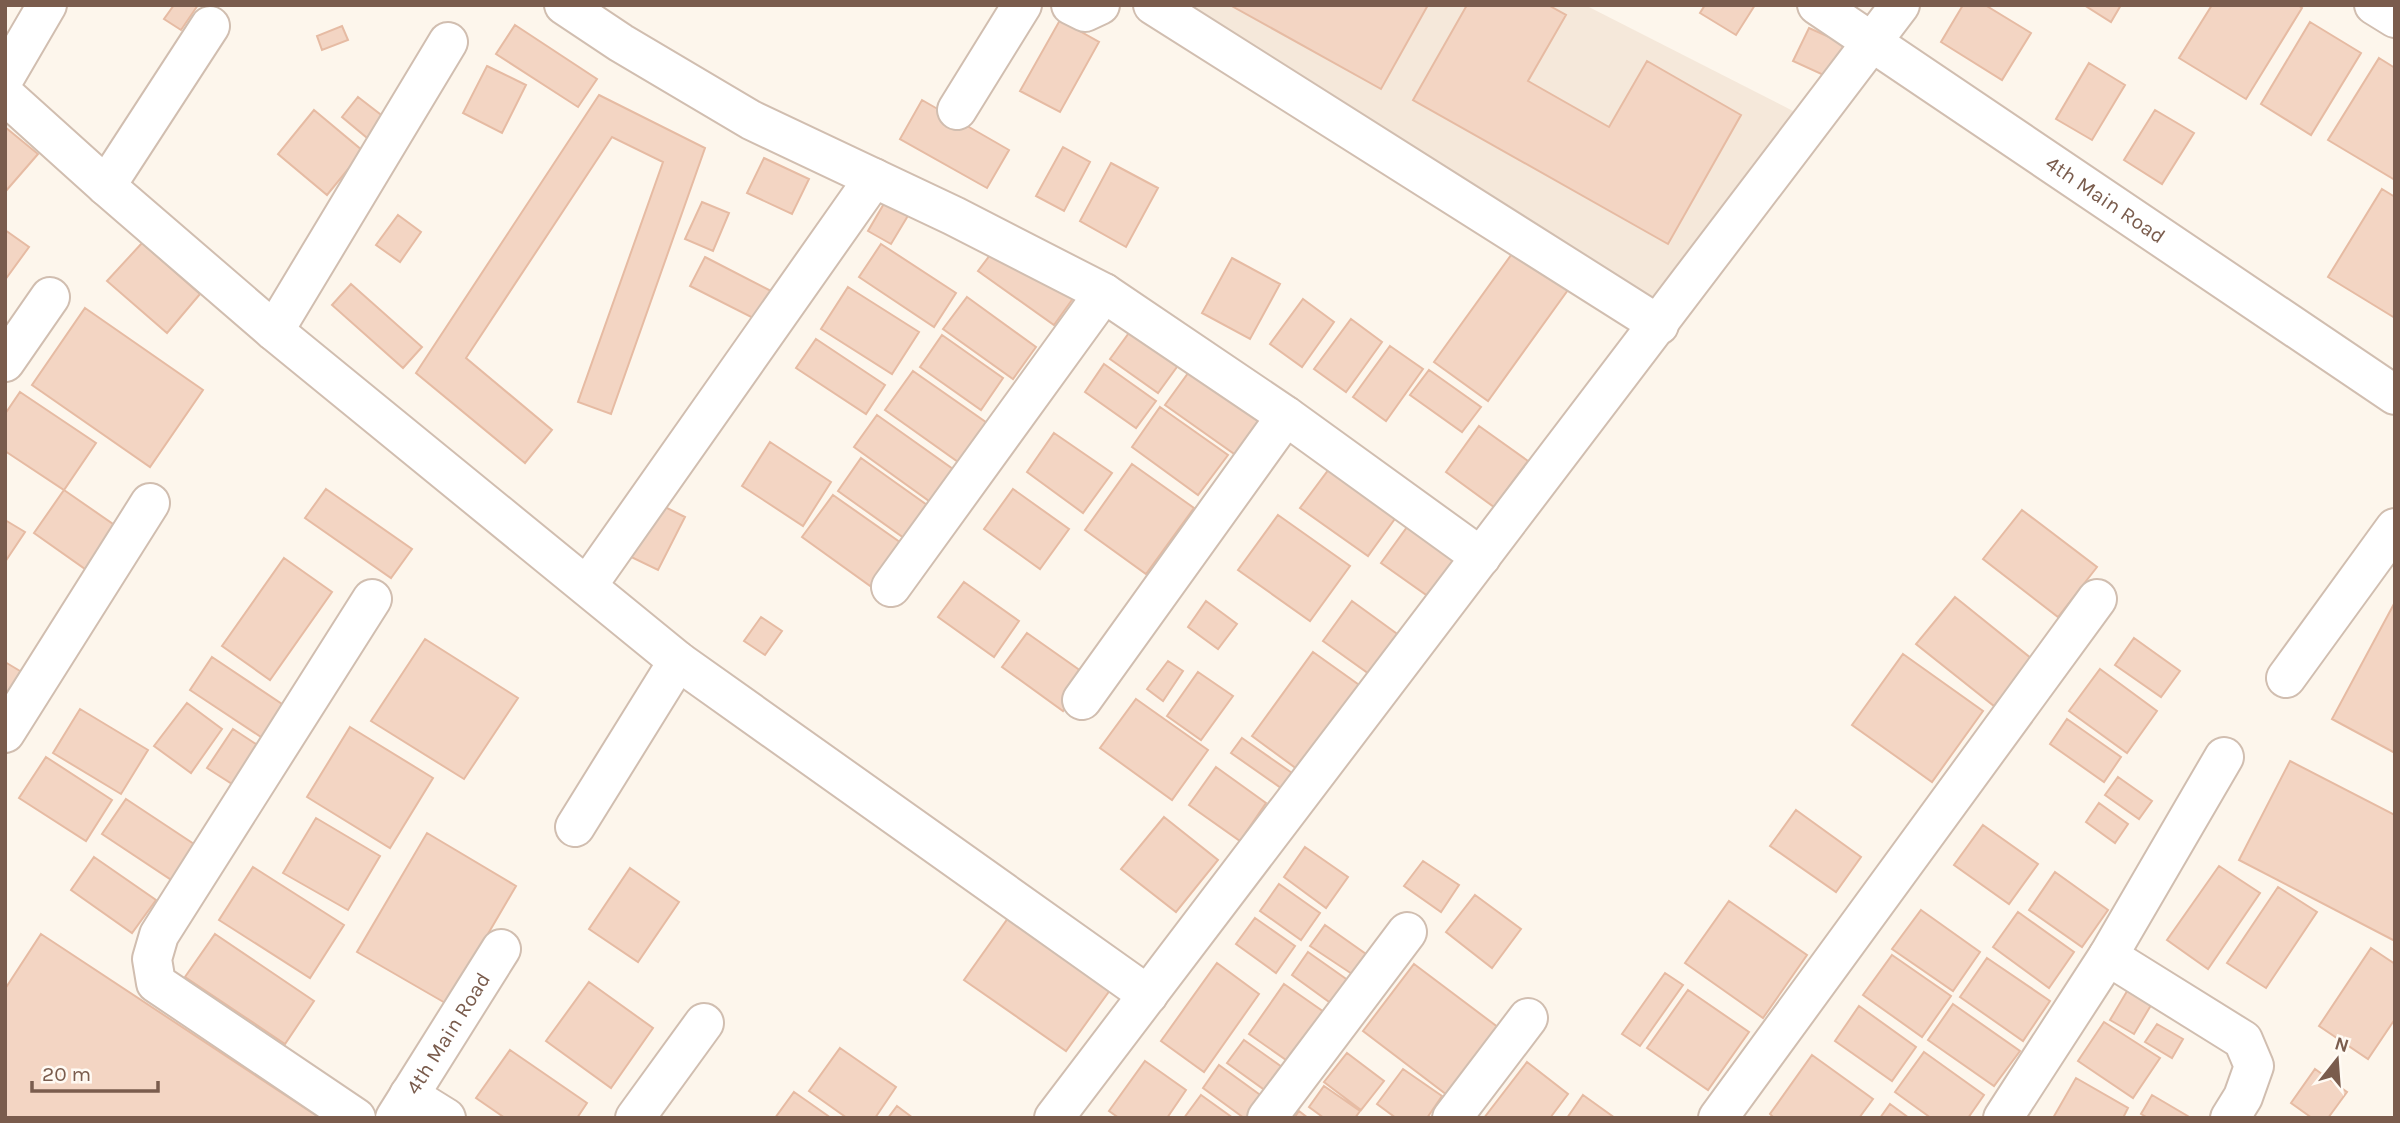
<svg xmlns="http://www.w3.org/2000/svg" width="2400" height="1123" viewBox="0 0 2400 1123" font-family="Karla,sans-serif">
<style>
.residential{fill:#f5e8da}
.building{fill:#f3d5c3;stroke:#e6bba3;stroke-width:2}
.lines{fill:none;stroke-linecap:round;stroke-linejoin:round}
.minor-casing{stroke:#d1beb0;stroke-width:42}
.minor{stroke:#fff;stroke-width:38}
.labels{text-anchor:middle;stroke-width:7;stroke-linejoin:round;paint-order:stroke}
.street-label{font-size:21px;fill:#7a5c4d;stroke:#fffaf3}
</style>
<rect width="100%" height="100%" fill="#fdf6ec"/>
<path class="residential" d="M1135,5H1585L1797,113L1660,311Z"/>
<path class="building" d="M174,5H198L181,30L164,19Z
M1230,5H1428L1381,89Z
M1467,5H1548L1566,15L1528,81L1609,127L1647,61L1741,115L1668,244L1413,100Z
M1705,5H1755L1736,35L1700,13Z
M1963,5H1985L2031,33L2002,80L1941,42Z
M2084,5H2121L2111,22Z
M2212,5H2298L2302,8L2246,99L2179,58Z
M1060,20L1099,42L1060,112L1020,91Z
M2310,22L2361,53L2311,135L2261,104Z
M515,25L597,79L578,107L496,54Z
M342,26L348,40L322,50L317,36Z
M1809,28L1845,44L1830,78L1793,61Z
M2379,58L2395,68V180L2328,140Z
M2089,63L2125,85L2092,140L2056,119Z
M487,66L526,85L502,133L463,113Z
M599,95L705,148L611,414L578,402L663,162L612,137L466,358L552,430L525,463L416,373Z
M358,97L389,121L372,142L342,117Z
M922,100L1009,150L987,188L900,139Z
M314,110L363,151L327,195L278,154Z
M2155,110L2194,133L2162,184L2124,160Z
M5,127L38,154L5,192Z
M1063,147L1090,162L1064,211L1036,196Z
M764,158L809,179L792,214L747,193Z
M1111,163L1158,188L1126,247L1080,221Z
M2382,189L2395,197V318L2328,277Z
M892,190L915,204L891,244L868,231Z
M702,202L729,213L713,251L685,239Z
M398,215L421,232L400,262L376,245Z
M5,230L29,247L5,280Z
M142,243L200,294L167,333L107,281Z
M999,243L1074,297L1054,325L978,271Z
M881,244L956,293L934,327L859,277Z
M1519,244L1573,283L1488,401L1434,362Z
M705,257L775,293L759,321L690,286Z
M1232,258L1280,284L1250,339L1202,313Z
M351,284L422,347L403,368L332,305Z
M848,287L919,332L892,374L821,329Z
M967,297L1036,347L1013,379L943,329Z
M1303,299L1334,322L1302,367L1270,344Z
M85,308L203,390L150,467L32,385Z
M1351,319L1382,342L1346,392L1314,369Z
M1134,326L1182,360L1158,393L1110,359Z
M942,335L1003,378L981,410L920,367Z
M816,339L885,385L866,414L796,368Z
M1390,346L1423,369L1386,421L1353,397Z
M1104,364L1156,401L1136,428L1085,392Z
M1194,365L1268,418L1240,458L1165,405Z
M1429,370L1481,407L1462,432L1410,395Z
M913,371L990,425L961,464L885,410Z
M20,392L96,443L64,490L5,451V414Z
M1160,407L1228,455L1198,495L1132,447Z
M877,415L960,474L936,506L854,447Z
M1479,426L1528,461L1494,507L1446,472Z
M1054,433L1112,473L1083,513L1027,472Z
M770,442L831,482L803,526L742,486Z
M861,458L927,505L904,538L838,491Z
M1335,461L1402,509L1368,556L1300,508Z
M1132,464L1194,508L1146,574L1085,530Z
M326,489L412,549L391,578L305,518Z
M1013,489L1069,529L1040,569L984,529Z
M64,490L126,533L95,576L34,533Z
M833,495L904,545L873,588L802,537Z
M651,500L685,517L658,570L625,554Z
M2022,510L2097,567L2058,617L1983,559Z
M1278,515L1350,566L1310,621L1238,570Z
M5,520L25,532L5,562Z
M1410,523L1461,560L1432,599L1381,563Z
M284,558L332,592L270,680L222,646Z
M964,582L1019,621L994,657L938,617Z
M1955,597L2032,659L1994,706L1916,644Z
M1206,601L1237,624L1218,649L1188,627Z
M1352,601L1400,636L1372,676L1323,641Z
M2395,602V753L2332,719Z
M761,617L782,631L765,655L744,641Z
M1027,633L1088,676L1063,711L1002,667Z
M2134,638L2180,671L2161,697L2115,665Z
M425,639L518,698L464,779L371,721Z
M1313,652L1362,687L1301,772L1252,736Z
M1903,654L1983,711L1932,782L1852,725Z
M212,657L285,706L264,739L190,690Z
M1168,661L1183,671L1163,701L1147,689Z
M5,662L25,674L5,706Z
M2100,669L2157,711L2127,753L2069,711Z
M1198,672L1233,696L1201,740L1167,716Z
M1136,699L1208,750L1172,800L1100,748Z
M187,703L222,729L191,773L154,746Z
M80,709L148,750L121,794L53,753Z
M2067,719L2121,757L2104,782L2050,744Z
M350,727L433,778L390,848L307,797Z
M233,729L265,750L240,789L207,768Z
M1242,738L1292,773L1281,788L1231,753Z
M46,757L112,800L86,841L19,798Z
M2290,761L2395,815V941L2239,860Z
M1216,767L1266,803L1240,841L1189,805Z
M2118,777L2152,801L2139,819L2105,795Z
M126,799L203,850L179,885L102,834Z
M2099,803L2128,824L2115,843L2086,822Z
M1796,810L1861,857L1836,892L1770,846Z
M1164,817L1218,860L1176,912L1121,869Z
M316,818L380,856L348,910L283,873Z
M1983,825L2038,864L2009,904L1954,865Z
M427,833L516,886L447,1004L357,952Z
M1305,847L1348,877L1326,908L1284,877Z
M94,857L156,900L132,933L71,890Z
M1423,861L1459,885L1441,912L1404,886Z
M2219,866L2260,893L2208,969L2167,940Z
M253,867L344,925L310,978L219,920Z
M630,868L679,902L638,962L589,929Z
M2055,872L2108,910L2082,947L2029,910Z
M1279,884L1320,913L1301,940L1260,911Z
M2278,887L2317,912L2266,988L2227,963Z
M1475,895L1521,929L1492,968L1446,932Z
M1729,901L1807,955L1763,1018L1685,963Z
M1921,910L1980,952L1953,991L1892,949Z
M2018,912L2074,952L2049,988L1993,947Z
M1011,914L1113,986L1066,1051L964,980Z
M1255,918L1295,946L1276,973L1236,944Z
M1325,925L1366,954L1352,974L1310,946Z
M41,934L320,1118H5V989Z
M215,934L314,1001L285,1044L185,977Z
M2371,948L2395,964V1019L2368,1059L2319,1026Z
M1308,952L1349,981L1332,1004L1292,975Z
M1892,955L1951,996L1922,1037L1863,995Z
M1987,958L2050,1001L2023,1041L1960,997Z
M1217,963L1259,994L1204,1072L1161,1041Z
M1414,964L1507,1034L1455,1101L1363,1031Z
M1665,973L1683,985L1640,1046L1622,1034Z
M2133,981L2157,995L2134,1034L2110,1020Z
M589,982L653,1028L611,1088L546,1041Z
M1284,984L1324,1012L1289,1062L1249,1034Z
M1688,990L1749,1032L1708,1090L1647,1048Z
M1953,1004L2020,1051L1994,1086L1928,1040Z
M1859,1006L1916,1047L1892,1081L1835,1041Z
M2104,1022L2160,1058L2133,1098L2078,1061Z
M2157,1024L2183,1039L2172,1058L2145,1042Z
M1244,1040L1282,1067L1266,1091L1227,1063Z
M840,1048L896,1087L875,1118H847L809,1091Z
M510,1050L587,1103L577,1118H505L476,1098Z
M1924,1052L1984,1095L1968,1118H1931L1895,1092Z
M1347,1053L1384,1081L1361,1110L1324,1082Z
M1812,1055L1873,1099L1859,1118H1774L1770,1114Z
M1145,1061L1186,1090L1167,1118H1119L1109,1111Z
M1527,1062L1568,1094L1550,1118H1484Z
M1219,1065L1263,1097L1249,1118H1244L1203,1088Z
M1403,1069L1442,1096L1427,1118H1396L1377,1104Z
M2315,1069L2347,1092L2328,1118H2312L2291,1103Z
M2076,1078L2128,1108L2123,1118H2053Z
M1324,1086L1360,1111L1355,1118H1324L1309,1107Z
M794,1092L831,1118H775Z
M1201,1095L1233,1118H1184Z
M1583,1095L1615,1118H1567Z
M2152,1095L2191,1118H2148L2141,1114Z
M1890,1104L1909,1118H1880Z
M897,1106L913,1118H888Z
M1299,1111L1308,1118H1294Z"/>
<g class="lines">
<g class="minor-casing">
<g id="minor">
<path d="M564,5L621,43L751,120L954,216L1104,293L1286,416L1481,557"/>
<path d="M1071,5L1085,12L1100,5"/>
<path d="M1153,5L1659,325"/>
<path id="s1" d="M1817,5L2395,395"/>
<path d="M2374,5L2395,18"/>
<path d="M5,77L47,5"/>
<path d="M5,95L106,186L274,331L678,661L1148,995"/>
<path d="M957,110L1022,5"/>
<path d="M106,186L210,26"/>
<path d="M274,331L448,42"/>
<path d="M5,362L50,297"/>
<path d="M587,586L874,178"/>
<path d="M891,587L1104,293"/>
<path d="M2286,678L2395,528"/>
<path d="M1082,700L1286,416"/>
<path d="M5,733L150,503"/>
<path d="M575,827L678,661"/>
<path d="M2108,956L2243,1040L2254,1066L2243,1097L2230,1118"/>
<path d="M409,1095L446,1118"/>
<path d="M356,1118L156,983L152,959L159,935L372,599"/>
<path id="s2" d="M395,1118L501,949"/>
<path d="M635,1118L704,1023"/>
<path d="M1054,1118L1900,5"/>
<path d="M1267,1118L1407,932"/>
<path d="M1452,1118L1528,1018"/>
<path d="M1718,1118L2097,599"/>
<path d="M2003,1118L2108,956L2224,757"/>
</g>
</g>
<use href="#minor" class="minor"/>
</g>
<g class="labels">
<g class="street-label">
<text dy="7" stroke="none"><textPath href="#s1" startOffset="348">4th Main Road</textPath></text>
<text dy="7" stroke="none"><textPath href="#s2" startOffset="100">4th Main Road</textPath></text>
</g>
</g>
<rect width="2400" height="1123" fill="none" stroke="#7a5c4d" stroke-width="14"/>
<g transform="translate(2337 1060) rotate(17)" stroke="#fffaf3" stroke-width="5" paint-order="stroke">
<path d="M0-5L12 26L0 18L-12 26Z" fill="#7a5c4d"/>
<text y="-10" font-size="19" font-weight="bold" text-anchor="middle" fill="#7a5c4d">N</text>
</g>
<path d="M32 1081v10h126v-10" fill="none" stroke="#7a5c4d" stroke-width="3.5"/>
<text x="42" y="1081" font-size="21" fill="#7a5c4d" stroke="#fffaf3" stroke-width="5" paint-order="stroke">20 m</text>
</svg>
